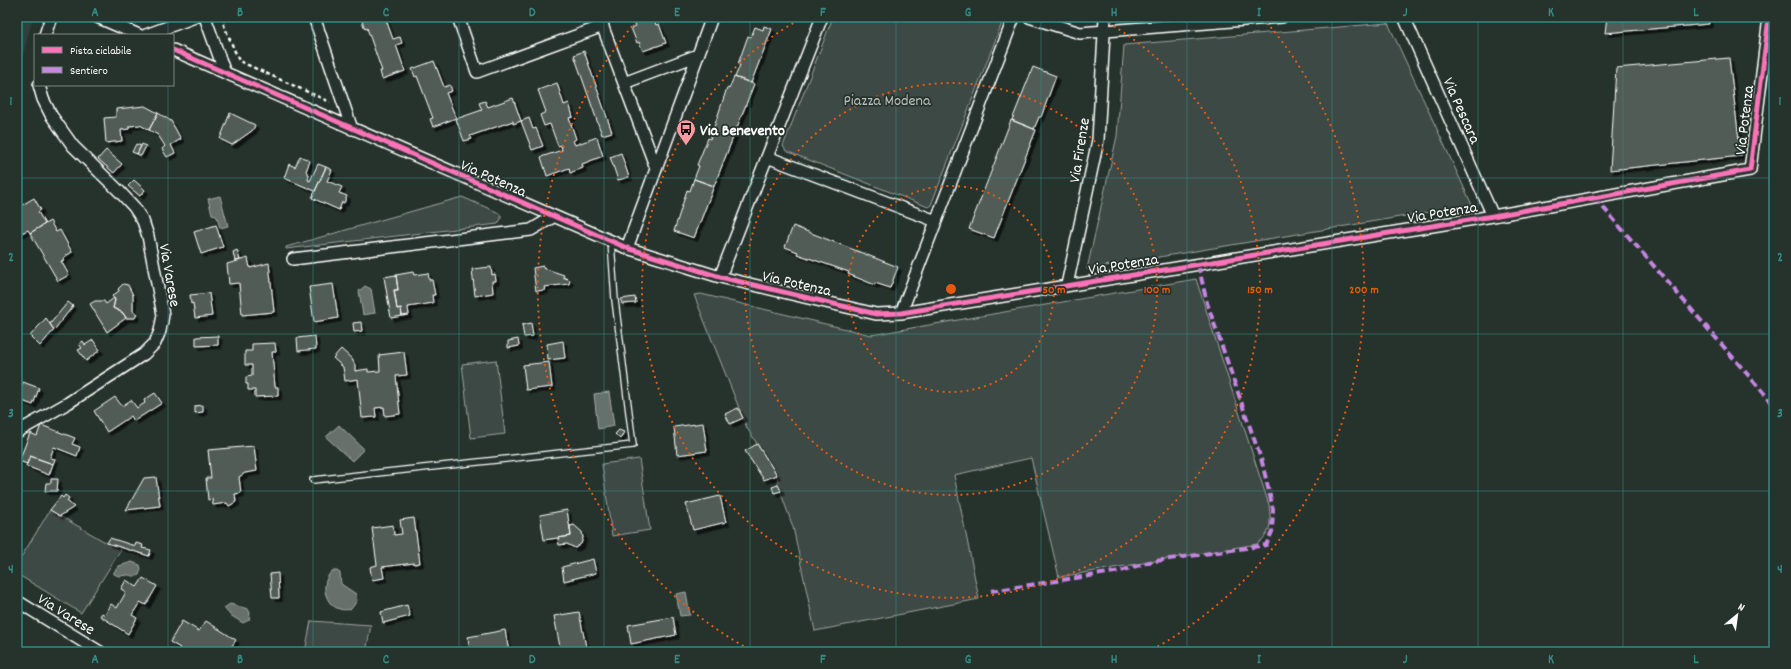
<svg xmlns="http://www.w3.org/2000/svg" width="1791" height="669" viewBox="0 0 1791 669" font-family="Dekko,sans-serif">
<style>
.built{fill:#333f3a}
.green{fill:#3e4944;stroke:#9ea4a2}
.water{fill:#67706c;stroke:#a4a9a7}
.building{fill:#515c57;stroke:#fff;filter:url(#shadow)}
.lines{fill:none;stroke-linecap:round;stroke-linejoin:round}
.lane-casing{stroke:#fff;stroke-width:8}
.street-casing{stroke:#fff;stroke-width:14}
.path{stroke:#fff;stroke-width:2.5;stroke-dasharray:4 3;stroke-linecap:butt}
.lane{stroke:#26332d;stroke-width:5.5}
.street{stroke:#26332d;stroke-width:11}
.quiet{stroke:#c787e3;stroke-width:4;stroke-dasharray:8 4;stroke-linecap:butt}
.cycleway-casing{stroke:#26332d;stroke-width:8}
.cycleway{stroke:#fb73b8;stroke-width:5}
.grid{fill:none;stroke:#338b84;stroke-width:1;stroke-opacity:0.55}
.ring{fill:none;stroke:#e8590c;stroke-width:2;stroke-dasharray:2 4}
.labels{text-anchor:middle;stroke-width:3.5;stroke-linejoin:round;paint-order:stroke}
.park-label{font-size:16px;fill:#bbbfbe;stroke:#26332d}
.street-label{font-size:16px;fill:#fff;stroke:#26332d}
.poi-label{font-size:16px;font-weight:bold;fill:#fff;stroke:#26332d;text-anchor:start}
.centre{fill:#e8590c;stroke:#26332d;stroke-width:2}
.ring-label{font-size:12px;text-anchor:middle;font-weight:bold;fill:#e8590c;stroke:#26332d;stroke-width:3.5;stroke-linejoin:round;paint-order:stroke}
.neatline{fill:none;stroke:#338b84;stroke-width:1.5}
.grid-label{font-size:13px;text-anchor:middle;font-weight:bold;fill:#338b84}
</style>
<defs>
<filter id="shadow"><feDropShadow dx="3.5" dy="3.5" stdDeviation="0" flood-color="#0009"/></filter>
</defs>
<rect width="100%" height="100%" fill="#26332d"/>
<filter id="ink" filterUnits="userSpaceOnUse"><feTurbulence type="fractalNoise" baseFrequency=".025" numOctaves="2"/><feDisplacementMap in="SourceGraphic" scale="8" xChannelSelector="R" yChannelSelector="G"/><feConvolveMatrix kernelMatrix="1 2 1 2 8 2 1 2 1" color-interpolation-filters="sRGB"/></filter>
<g filter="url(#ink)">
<path class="built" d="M17,17H33L17,77Z"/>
<path class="green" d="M833,17H994L1001,19L1002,23L931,205L928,207L786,151L783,146Z
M1388,23L1472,205L1087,269L1117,136L1124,45Z
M462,197L497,212L501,215V219L498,224L286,249V247Z
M1196,279L1269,505C1271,523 1272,533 1257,544L1059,577L1031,458L954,475L979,599L815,631L793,527L778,485L777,475L747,428L694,295L701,294L871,335Z
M496,360L505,434L471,438L462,364Z
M639,459L650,530L612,536L602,464Z
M50,510L107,543L122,548L81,613L17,574V564Z
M311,621L371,625L366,652H305Z"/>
<path class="water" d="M220,196L228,226L220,228L217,217L212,214L208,199Z
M365,286L371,289L375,313L363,315L359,291Z
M609,392L614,426L598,429L594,394Z
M339,425L364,449L352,461L326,437Z
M132,562L140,565L141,569L139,575C134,578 133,575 128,575C121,575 122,578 114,574V572L119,566Z
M332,571H337L340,573L341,584L356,594L357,601L351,609C329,615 316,587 332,571Z
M686,592L690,615L680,616L676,594Z
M230,604L248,609L250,613L249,620L243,623L230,615L224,608Z"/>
<path class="building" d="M373,17H385L393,39L400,37L402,43L396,45L405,71L382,79L380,71H382L367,28L365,29L362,21Z
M628,17H653L656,25L659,24L666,43L643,51L639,42L637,43L631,28L636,26L633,18L629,19Z
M1607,17H1708L1709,24L1605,33Z
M764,26L772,29L751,83L735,77L740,65L738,64L748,36L751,37L755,27L763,30Z
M584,51L612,132L602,135L574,55Z
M1729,58L1741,156L1610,170L1616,68Z
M434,61L444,87L450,85L452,91L446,93L456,118L433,127L430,119L433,118L417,76L415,77L412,69Z
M1033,67L1056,76L1041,117H1039L1034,129L1012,120Z
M734,77L754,84L714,186L694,179L699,166L697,165L708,138L710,139L727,88L729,89Z
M557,83L564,105L569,103L573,117L569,118L576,139L573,141L575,145L597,137L603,156L582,164L583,168L570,173L569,168L547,176L541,157L562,150L561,145L558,146L550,124L544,126L540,115L546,112L538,90Z
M513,98L521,121L513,124V121L470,136L472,139L464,141L456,119L482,110L479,103L485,101L488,107Z
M145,106L158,113L149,130L140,125L129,126V129L121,130L122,141L106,143L104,118L116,117V109Z
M158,113L171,121L181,139L171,145L175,153L167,157L162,149L165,146L158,135L149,130Z
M230,113L255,125L253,130L232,145L220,139Z
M529,118L533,129L536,128L543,146L532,150L521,121Z
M1011,120L1036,130L994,238L969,229Z
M136,144L141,146L137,154L132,152Z
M142,144L146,146L141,156L137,154Z
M106,150L122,164L114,173L98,159Z
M621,153L629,177L618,180L610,157Z
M300,156L310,161L306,171L309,175L308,180L310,181L318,164L326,167L315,191L284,178L289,164L295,167Z
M326,167L332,170L327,181L342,187L339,193L347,196L344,203L342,202L339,210L312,198Z
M694,179L714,186L694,238L674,231L687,190L690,191Z
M134,180L145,190L140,196L128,186Z
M34,198L41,210L38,212L45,224L30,233L28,230L17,235V208Z
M50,221L56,232L60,230L72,252L63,258L64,260L61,261L69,275L58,281L30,233Z
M216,225L223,247L201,254L194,232Z
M793,226L898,267L890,288L875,283V285L848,274L849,272L797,254L798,252L785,247Z
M237,250L240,260L235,261L233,252Z
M248,258L250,268L269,263L274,312L242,315L239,283L229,284L227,264Z
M543,266V268L564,275L563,277L570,280L569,284L544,287L545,290L536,291L533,268Z
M491,267L492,275L495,274L496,281H492L493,293L475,296L472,269Z
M413,272L414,275L428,273L429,280H432L435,295H432L433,303L408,307L409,315L402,316L401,308L397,309L394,290H398L396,275Z
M396,275L398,290H394L397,309L401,308L402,316L391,318L384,277Z
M123,284L128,285L133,295V311L137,314L135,318H126L123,313L113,308L115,300L112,296L119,291L118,289Z
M333,284L338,318L314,322L309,287Z
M209,293L212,316L195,318L193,303L191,304L190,295Z
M635,297L636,303L622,304L621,299Z
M114,298L115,300L113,308L123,313L126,318L107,332L90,304L95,301H104L106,304Z
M68,302L73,306L54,330L50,324Z
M46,318L54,330L40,346L30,336Z
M361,322L362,331L354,332L353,323Z
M531,323L533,336L524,337L522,325Z
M218,336V345L196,346V337Z
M315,336L316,349L298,351L297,338Z
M518,339L519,346L508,348V341Z
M93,340L100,350L86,361L78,350L82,348L79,344L83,341L85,345Z
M563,341L565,358L548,360L547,344Z
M275,343L276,352H272L275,387H278V396L255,397V390H248V384H246V377L252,376V365H245V351H252V344Z
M341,349L352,359L355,365V371L368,369V372L380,371L379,355L404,352L407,375L396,376L400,414L385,416L384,407L375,408L376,417L362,418L358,379L345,381L343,367L333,358Z
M549,362L552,387L526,390L523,365Z
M23,382L39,388L33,405L17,399V385L21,387Z
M155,393L162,403L134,421L131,416L107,432L94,411L115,397L122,406L131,400L137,408L145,403L144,400Z
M203,405V412L195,413V406Z
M738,408L743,418L730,424L725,414Z
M703,423L707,451L677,455L674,427Z
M41,425L75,438L72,444L80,447L77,456L54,447L50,458L55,459L53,464L30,456L27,464L19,461L30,433L37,436Z
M619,430L624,432L620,439L615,434Z
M757,444L777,475L764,480L745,451Z
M254,446L257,471L245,473L239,477L241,493L235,494L236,502L229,506L227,503L213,505L212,499L208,500L206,478H211L208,450Z
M30,456L53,464L49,475L26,466Z
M156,477L160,506L126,510L144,478Z
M51,479H58L57,491H45L46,483H51Z
M778,485L781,491L774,493L772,487Z
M65,495L69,498L67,501L74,507L60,516L50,510L61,496L63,498Z
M720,496L726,522L693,530L686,504Z
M567,510L571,536L544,540L540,515Z
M414,518L420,563L414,564V563L382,567L384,578L372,580L370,567L377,565L372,528L393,525L394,535L402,534L400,520Z
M574,525L582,532L583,538L581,544L575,548L567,544L559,545L558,538L571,536L570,526Z
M110,538L135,546L136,543L143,545L142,548L151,550L149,556L107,543Z
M593,559L596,573L564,581L562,567Z
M278,573L279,598H272L270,574Z
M143,578L157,586L146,605L140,602L132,615L137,618L128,634L100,616L102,613L105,615L111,604L117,608L126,592L121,589L126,580L137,587Z
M407,605L410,616L383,623L381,612Z
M579,612L587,652H561L554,616Z
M673,617L676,635L631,644L628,625Z
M182,621L199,631L206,621L236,640L228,652H178L180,648L170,642Z
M505,630L509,652H470L468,637Z"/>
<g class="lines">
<g class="lane-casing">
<path id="lane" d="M313,480L633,445L615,300L611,242"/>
</g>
<g class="street-casing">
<path id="street" d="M97,17L139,35
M205,17L225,73
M314,17L352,129
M458,17L477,72L603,26
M599,17L656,168
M1029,17L1080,33L1282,17
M1404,17L1493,216
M45,35L51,17
M146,35L195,17
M173,50L627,248L720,277L876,314L901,313L1493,216L1750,170L1769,17
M624,83L698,55
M767,157L936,221
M627,248L712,17
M293,259L531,230L553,217
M720,277L822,17
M1067,285L1098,140L1105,17
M901,313L1014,17
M17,432L68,403L144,354L155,343L160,331L163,315L148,236L143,221L134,207L120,192L73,146L51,115L43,99L39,85
M17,601L100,652"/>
</g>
<path class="path" d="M224,17L223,23L239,61L330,102"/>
<use href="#lane" class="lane"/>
<use href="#street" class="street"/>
<path class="quiet" d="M1595,198L1774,405
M991,591L1121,571L1149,562L1266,545L1272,532L1273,509L1262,462L1207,303L1198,264"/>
<g class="cycleway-casing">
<path id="cycleway" d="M173,50L627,248L720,277L876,314L901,313L1493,216L1750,170L1769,17"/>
</g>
<use href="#cycleway" class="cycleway"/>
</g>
</g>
<path class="grid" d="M168,17V35M313,17V652M459,17V652M604,17V652M750,17V652M896,17V652M1041,17V652M1187,17V652M1332,17V652M1478,17V652M1623,17V652M168,85V652M17,178H1774M17,334H1774M17,491H1774"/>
<g class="ring">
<circle cx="951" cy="289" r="103"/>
<circle cx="951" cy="289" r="206"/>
<path d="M1098 17A309 309 0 1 1 804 17"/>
<path d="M754 652A413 413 0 0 1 639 18M1263 18A413 413 0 0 1 1148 652"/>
</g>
<defs>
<g id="bus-pin" transform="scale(1)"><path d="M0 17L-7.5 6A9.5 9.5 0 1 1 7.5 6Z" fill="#ff9aa2" stroke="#26332d"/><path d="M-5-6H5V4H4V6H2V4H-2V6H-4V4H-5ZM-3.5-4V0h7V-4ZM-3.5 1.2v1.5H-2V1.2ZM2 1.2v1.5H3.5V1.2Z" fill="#111"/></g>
</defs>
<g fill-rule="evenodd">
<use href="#bus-pin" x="686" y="129"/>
</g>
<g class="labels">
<g class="park-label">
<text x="887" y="105">Piazza Modena</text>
</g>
<g class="street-label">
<text transform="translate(1463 110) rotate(66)" y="6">Via Pescara</text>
<text transform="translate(1743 120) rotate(-83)" y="6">Via Potenza</text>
<text transform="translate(1078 150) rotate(-81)" y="6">Via Firenze</text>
<text transform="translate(494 177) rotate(24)" y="6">Via Potenza</text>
<text transform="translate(1442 211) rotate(-9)" y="6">Via Potenza</text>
<text transform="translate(1123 263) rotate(-9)" y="6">Via Potenza</text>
<text transform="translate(171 275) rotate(80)" y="6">Via Varese</text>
<text transform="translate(797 282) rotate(13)" y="6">Via Potenza</text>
<text transform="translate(67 613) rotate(32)" y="6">Via Varese</text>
</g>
<g class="poi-label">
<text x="700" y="135">Via Benevento</text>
</g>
</g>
<circle cx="951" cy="289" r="6" class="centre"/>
<g class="ring-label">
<text x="1054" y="293">50 m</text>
<text x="1157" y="293">100 m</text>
<text x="1260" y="293">150 m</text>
<text x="1364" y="293">200 m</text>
</g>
<rect width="1791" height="669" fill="none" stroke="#26332d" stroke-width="44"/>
<rect x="34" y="34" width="140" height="52" fill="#26332d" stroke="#7d8581"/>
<rect x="42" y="47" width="20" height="6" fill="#fb73b8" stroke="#7d8581"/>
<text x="70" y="54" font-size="12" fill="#ffffff">Pista ciclabile</text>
<rect x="42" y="67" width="20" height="6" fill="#c787e3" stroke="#7d8581"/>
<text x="70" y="74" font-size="12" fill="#ffffff">Sentiero</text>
<g transform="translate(1737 615) rotate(29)" stroke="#26332d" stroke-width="3" paint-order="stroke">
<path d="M0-3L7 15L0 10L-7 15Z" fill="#ffffff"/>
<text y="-6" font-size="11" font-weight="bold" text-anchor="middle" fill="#ffffff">N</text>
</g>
<rect x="22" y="22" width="1747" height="625" class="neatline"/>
<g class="grid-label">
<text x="95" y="16">A</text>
<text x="240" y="16">B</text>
<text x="386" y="16">C</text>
<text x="532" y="16">D</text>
<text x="677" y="16">E</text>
<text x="823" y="16">F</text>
<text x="968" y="16">G</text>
<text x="1114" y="16">H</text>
<text x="1259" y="16">I</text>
<text x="1405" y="16">J</text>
<text x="1551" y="16">K</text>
<text x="1696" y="16">L</text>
<text x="11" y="105">1</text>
<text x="1780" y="105">1</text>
<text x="11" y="261">2</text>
<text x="1780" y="261">2</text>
<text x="11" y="417">3</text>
<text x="1780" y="417">3</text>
<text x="11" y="573">4</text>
<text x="1780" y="573">4</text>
<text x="95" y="663">A</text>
<text x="240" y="663">B</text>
<text x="386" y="663">C</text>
<text x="532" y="663">D</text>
<text x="677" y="663">E</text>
<text x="823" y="663">F</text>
<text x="968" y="663">G</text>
<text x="1114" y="663">H</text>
<text x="1259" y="663">I</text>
<text x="1405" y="663">J</text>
<text x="1551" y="663">K</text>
<text x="1696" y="663">L</text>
</g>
</svg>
